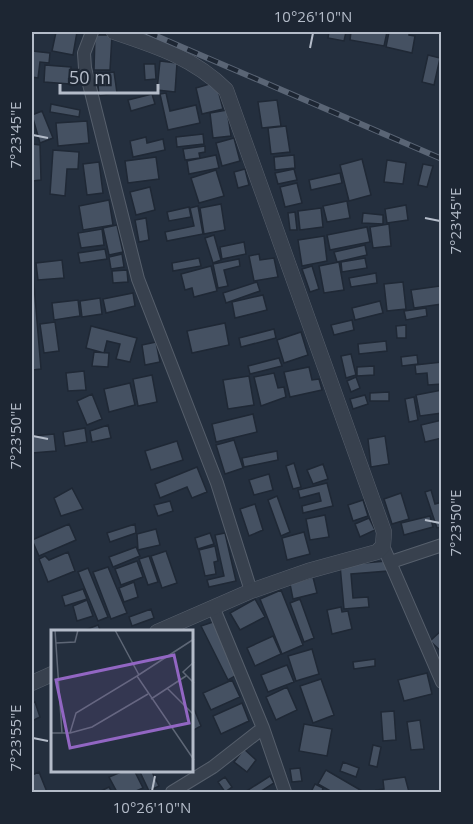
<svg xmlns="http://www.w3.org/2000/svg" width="473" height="824" viewBox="0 0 473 824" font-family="'Open Sans',sans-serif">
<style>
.building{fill:#455162;stroke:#1f2835;stroke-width:1.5}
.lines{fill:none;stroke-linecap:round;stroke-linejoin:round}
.minor-casing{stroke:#565f6c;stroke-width:14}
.tertiary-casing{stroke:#565f6c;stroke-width:16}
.minor{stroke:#38414e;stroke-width:12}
.tertiary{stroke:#38414e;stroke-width:15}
.rail-casing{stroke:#5a6575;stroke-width:6}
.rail{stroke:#1d2633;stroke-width:4;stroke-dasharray:11;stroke-linecap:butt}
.ticks{fill:none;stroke:#b4bcc9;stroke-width:2}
.inset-road{fill:none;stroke:#5e6776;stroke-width:1.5}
.view{fill:#9266c3;fill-opacity:0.15;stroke:#9266c3;stroke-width:3}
.inset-edge{fill:none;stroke:#b4bcc9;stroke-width:3}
.neatline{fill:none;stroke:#b4bcc9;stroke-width:2}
.ticks-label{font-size:15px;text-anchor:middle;fill:#b4bcc9}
</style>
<rect width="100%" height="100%" fill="#242f3e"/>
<path class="building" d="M56,32H77L73,55L52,51Z
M329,32H346L344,41L328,38Z
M351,32H387L384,46L350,40Z
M389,32H409V35L415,36L412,53L386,47Z
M95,35H112L110,70H94Z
M32,51L50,53L49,63L40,62L38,78L32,77Z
M428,55L440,58L434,85L422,82Z
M160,61L177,63L175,92L157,90Z
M144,64H155L156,79L145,80Z
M45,65L71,67L70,84L44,82Z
M114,72L117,93L99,96L97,74Z
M216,82L223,109L202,114L196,88Z
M166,93L170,111L196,105L200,123L168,130L160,94Z
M152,94L155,104L131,111L128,100Z
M277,100L281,126L262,128L258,102Z
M51,104L80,110L79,117L50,112Z
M227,110L231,136L213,138L210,113Z
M42,111L53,138L40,143L32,115Z
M87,121L89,143L58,146L56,123Z
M286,126L290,152L271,154L268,128Z
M203,134L204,144L177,147L176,137Z
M146,137L147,143L163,139L165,150L133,157L130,141Z
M234,138L240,161L222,166L216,143Z
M32,144L40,145L41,180L32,181Z
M205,146V152L199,153L200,158L185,160L183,149Z
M53,150L79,152L78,169H67L65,196L50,194Z
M216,155L219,168L189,174L187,161Z
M294,155L295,168L275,170L274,157Z
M156,157L159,179L128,183L125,161Z
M362,159L371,195L349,201L340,165Z
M387,160L406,163L403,184L384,182Z
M99,162L103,193L87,195L83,164Z
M423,164L433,166L427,187L418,185Z
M245,169L249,185L238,188L234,172Z
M294,169L297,180L278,184L275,173Z
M216,170L224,196L199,203L191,178Z
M340,173L342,183L311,190L309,180Z
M297,183L302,203L285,207L280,187Z
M150,187L155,210L136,215L130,192Z
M109,200L113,225L83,230L79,206Z
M347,201L350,218L327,222L323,206Z
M221,204L225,230L204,234L200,208Z
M406,205L408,220L387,223L385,209Z
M198,206L203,234L167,241L165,232L194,226L190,208Z
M189,207L191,217L169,221L167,212Z
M321,208L323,227L300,230L298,211Z
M295,212L297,230H290L288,213Z
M363,213L383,215V224L362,223Z
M146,218L149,240L139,242L135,220Z
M389,224L391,246L373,248L370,227Z
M117,225L123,252L109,255L103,228Z
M367,227L370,242L330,250L327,235Z
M102,229L104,245L81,248L78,233Z
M214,235L221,260L213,263L205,238Z
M324,236L327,261L302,266L298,240Z
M244,242L246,254L222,259L220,247Z
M365,245L367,255L337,262L334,252Z
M105,249L107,259L80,263L78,253Z
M122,254L124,267L111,269L109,257Z
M259,254L260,260L274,258L278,277L254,281L249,256Z
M199,258L201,266L173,271L172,263Z
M365,258L367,268L342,272L341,262Z
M239,259L240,266L224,270L228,286L218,288L213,264Z
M62,260L64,278L38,280L36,263Z
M339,262L344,290L324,293L319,266Z
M211,266L217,291L194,297L192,288L185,290L181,274Z
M312,266L319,289L310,292L302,269Z
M127,270L128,282L113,283L112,271Z
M33,273L41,369L32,370V274Z
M376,273L377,283L351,287L349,278Z
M257,282L260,291L226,303L223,293Z
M403,282L406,309L387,311L384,284Z
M440,286L442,304L414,308L411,290Z
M133,293L135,306L106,313L103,299Z
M263,295L267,310L235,318L232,302Z
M100,298L102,314L82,317L80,301Z
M78,300L80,316L54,320L52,303Z
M380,301L383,313L355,320L352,308Z
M426,308L427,316L406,320L404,311Z
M352,320L354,330L334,335L331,325Z
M55,322L59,351L44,353L40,324Z
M225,323L229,345L192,353L187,331Z
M406,325V338H397L396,326Z
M91,326L137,338L130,362L116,359L120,344L107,341L104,353L86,348Z
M274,329L276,338L241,347L239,338Z
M301,332L308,355L284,363L277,340Z
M386,341L387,351L359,354L358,344Z
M156,342L160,362L145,365L142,345Z
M94,352L109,353L108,367L92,366Z
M351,354L356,375L346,378L341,356Z
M417,355L418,364L402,366L401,357Z
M279,358L282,366L250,374L248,366Z
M442,362V384L428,385L427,373L416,374L415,365Z
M374,366V375L357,376V367Z
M309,367L312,380L319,379L322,390L290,397L284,372Z
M84,371L86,390L68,391L66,373Z
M274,373L278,388L284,387L286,397L261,406L254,377Z
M152,375L157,402L138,406L133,379Z
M249,376L254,405L228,409L223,380Z
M356,377L360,388L351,392L347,381Z
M130,383L135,405L109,412L104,389Z
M442,390V413L420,416L416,395Z
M389,392V401H370V393Z
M92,394L102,419L87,425L77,401Z
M365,395L368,404L353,409L350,399Z
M414,397L418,420L409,422L405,399Z
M253,414L257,432L216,442L212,424Z
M442,420V438L425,442L421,425Z
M108,425L111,438L92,442L90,431Z
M85,428L87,442L65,446L63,432Z
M54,434L56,451L32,453V436Z
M385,436L389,464L371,467L368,439Z
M234,440L243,468L225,474L216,445Z
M177,441L183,460L151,470L145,451Z
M277,451L278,460L244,467L242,458Z
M294,463L301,487L293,489L286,466Z
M323,464L328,479L313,484L307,470Z
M197,467L207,492L192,498L187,487L160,498L155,484Z
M269,474L273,490L254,495L249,480Z
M327,483L333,506L303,513L302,506L321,501L319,493L300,498L298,490Z
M72,488L83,509L61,516L54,498Z
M431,490L435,504L442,502V527L437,528L425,492Z
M401,493L409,519L392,524L384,499Z
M277,496L290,532L281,536L268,500Z
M363,500L368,516L353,521L348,505Z
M170,501L173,511L158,516L154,505Z
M255,504L263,530L249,536L240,509Z
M325,515L329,537L310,540L306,519Z
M430,516L433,527L404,535L401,523Z
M369,518L375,530L360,537L355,524Z
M69,524L76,540L39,556L32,540Z
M135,524L136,533L110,542L107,533Z
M156,529L160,545L138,550L137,534Z
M304,532L310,554L287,560L282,538Z
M210,533L214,544L198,549L195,538Z
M225,533L236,581L209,587L207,580L224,576L215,535Z
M215,546L218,561L214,562L216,574L205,576L199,550Z
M136,547L140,556L113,567L109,557Z
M166,551L177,583L162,588L151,556Z
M68,552L75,571L48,582L39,559L45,556L49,560Z
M149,556L158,582L148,585L139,559Z
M137,561L143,577L121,585L115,569Z
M387,561L388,571L351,574L353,598L368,597L369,607L344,609L340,565Z
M108,567L127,613L111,619L93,572Z
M88,568L108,617L98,621L78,572Z
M313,577L317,593L293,599L290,584Z
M134,582L138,597L124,602L119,588Z
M83,589L87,599L65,606L62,596Z
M281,590L303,645L282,654L260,599Z
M255,599L265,617L240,630L230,613Z
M300,599L314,638L304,642L290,603Z
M87,600L93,616L77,621L73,606Z
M341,607L342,612L348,611L352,629L332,634L327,610Z
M151,609L154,618L132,626L129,617Z
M213,622L237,675L228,680L201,626Z
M98,625L101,632H80Z
M442,630V652L430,641Z
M273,636L281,654L255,666L247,648Z
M312,649L319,674L296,681L288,656Z
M375,659V666L354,669L353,662Z
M287,665L294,682L268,692L261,675Z
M427,673L432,694L404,701L398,680Z
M321,679L334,715L313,723L300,686Z
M232,680L240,697L211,710L203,693Z
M287,687L297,710L276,720L266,697Z
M35,702L40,717L32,721V703Z
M242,703L249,721L221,734L213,716Z
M192,704L201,726L192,731Z
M394,711L396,740L383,741L381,712Z
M420,720L424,749L411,750L407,722Z
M304,724L332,729L327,756L299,751Z
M373,745L381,747L377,767L369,765Z
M244,749L256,760L247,772L234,762Z
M343,762L359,768L356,777L340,771Z
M300,768L302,781L292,782L290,769Z
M326,770L362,791L361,792H332L318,784Z
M39,772L47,792H32V775Z
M121,772H135L143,788L134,792H117L109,777Z
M140,772H152L159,786L149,791Z
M270,776L274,783L260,792H245Z
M225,777L232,787L225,792L218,782Z
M405,777L409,792H377L376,790L384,789L383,780Z
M315,784L323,788L322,792H311Z
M109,787L112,792H99Z"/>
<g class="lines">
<g class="minor-casing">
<path id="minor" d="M92,32L84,53L85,68L138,279L217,483L251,591
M383,546L442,682
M391,562L442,545
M214,609L263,728L285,792
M172,792L213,767L263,728"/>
</g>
<g class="tertiary-casing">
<path id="tertiary" d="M114,32C156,46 194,58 226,90L384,532L383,546L377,552L308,571L251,591L157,632
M32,683L52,674"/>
</g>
<use href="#minor" class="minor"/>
<use href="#tertiary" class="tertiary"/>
<g class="rail-casing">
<path id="rail" d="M147,32L442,159"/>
</g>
<use href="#rail" class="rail"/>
</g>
<path class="ticks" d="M310,48L313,33M33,135L48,138M425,218L440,221M33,436L48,439M425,520L440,523M33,738L48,741M152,791L155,776"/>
<g transform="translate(51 630)">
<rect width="142" height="142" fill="#242f3e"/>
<path class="inset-road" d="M4,0L11,103M64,0L88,45M5,13L24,12L27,0M143,32L132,42L143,53M86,46L143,9M116,58L143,85M100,69L135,46M0,103H19L25,83L86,46L143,130M19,103L41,97L97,64"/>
<path class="view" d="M123,25L138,93L19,118L5,50Z"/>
<rect width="142" height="142" class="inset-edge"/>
</g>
<rect width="473" height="824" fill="none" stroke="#1d2633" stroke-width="66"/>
<path d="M60 84v9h98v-9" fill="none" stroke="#b4bcc9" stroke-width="3"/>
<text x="69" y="84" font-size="18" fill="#b4bcc9" stroke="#1d2633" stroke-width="4.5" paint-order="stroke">50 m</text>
<rect x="33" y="33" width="407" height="758" class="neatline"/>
<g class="ticks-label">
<text x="313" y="22">10°26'10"N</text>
<text transform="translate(16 135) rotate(-90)" y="5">7°23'45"E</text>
<text transform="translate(456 221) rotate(-90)" y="5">7°23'45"E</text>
<text transform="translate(16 436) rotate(-90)" y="5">7°23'50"E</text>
<text transform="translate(456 523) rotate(-90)" y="5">7°23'50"E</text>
<text transform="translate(16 738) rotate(-90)" y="5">7°23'55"E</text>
<text x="152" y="813">10°26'10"N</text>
</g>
</svg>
